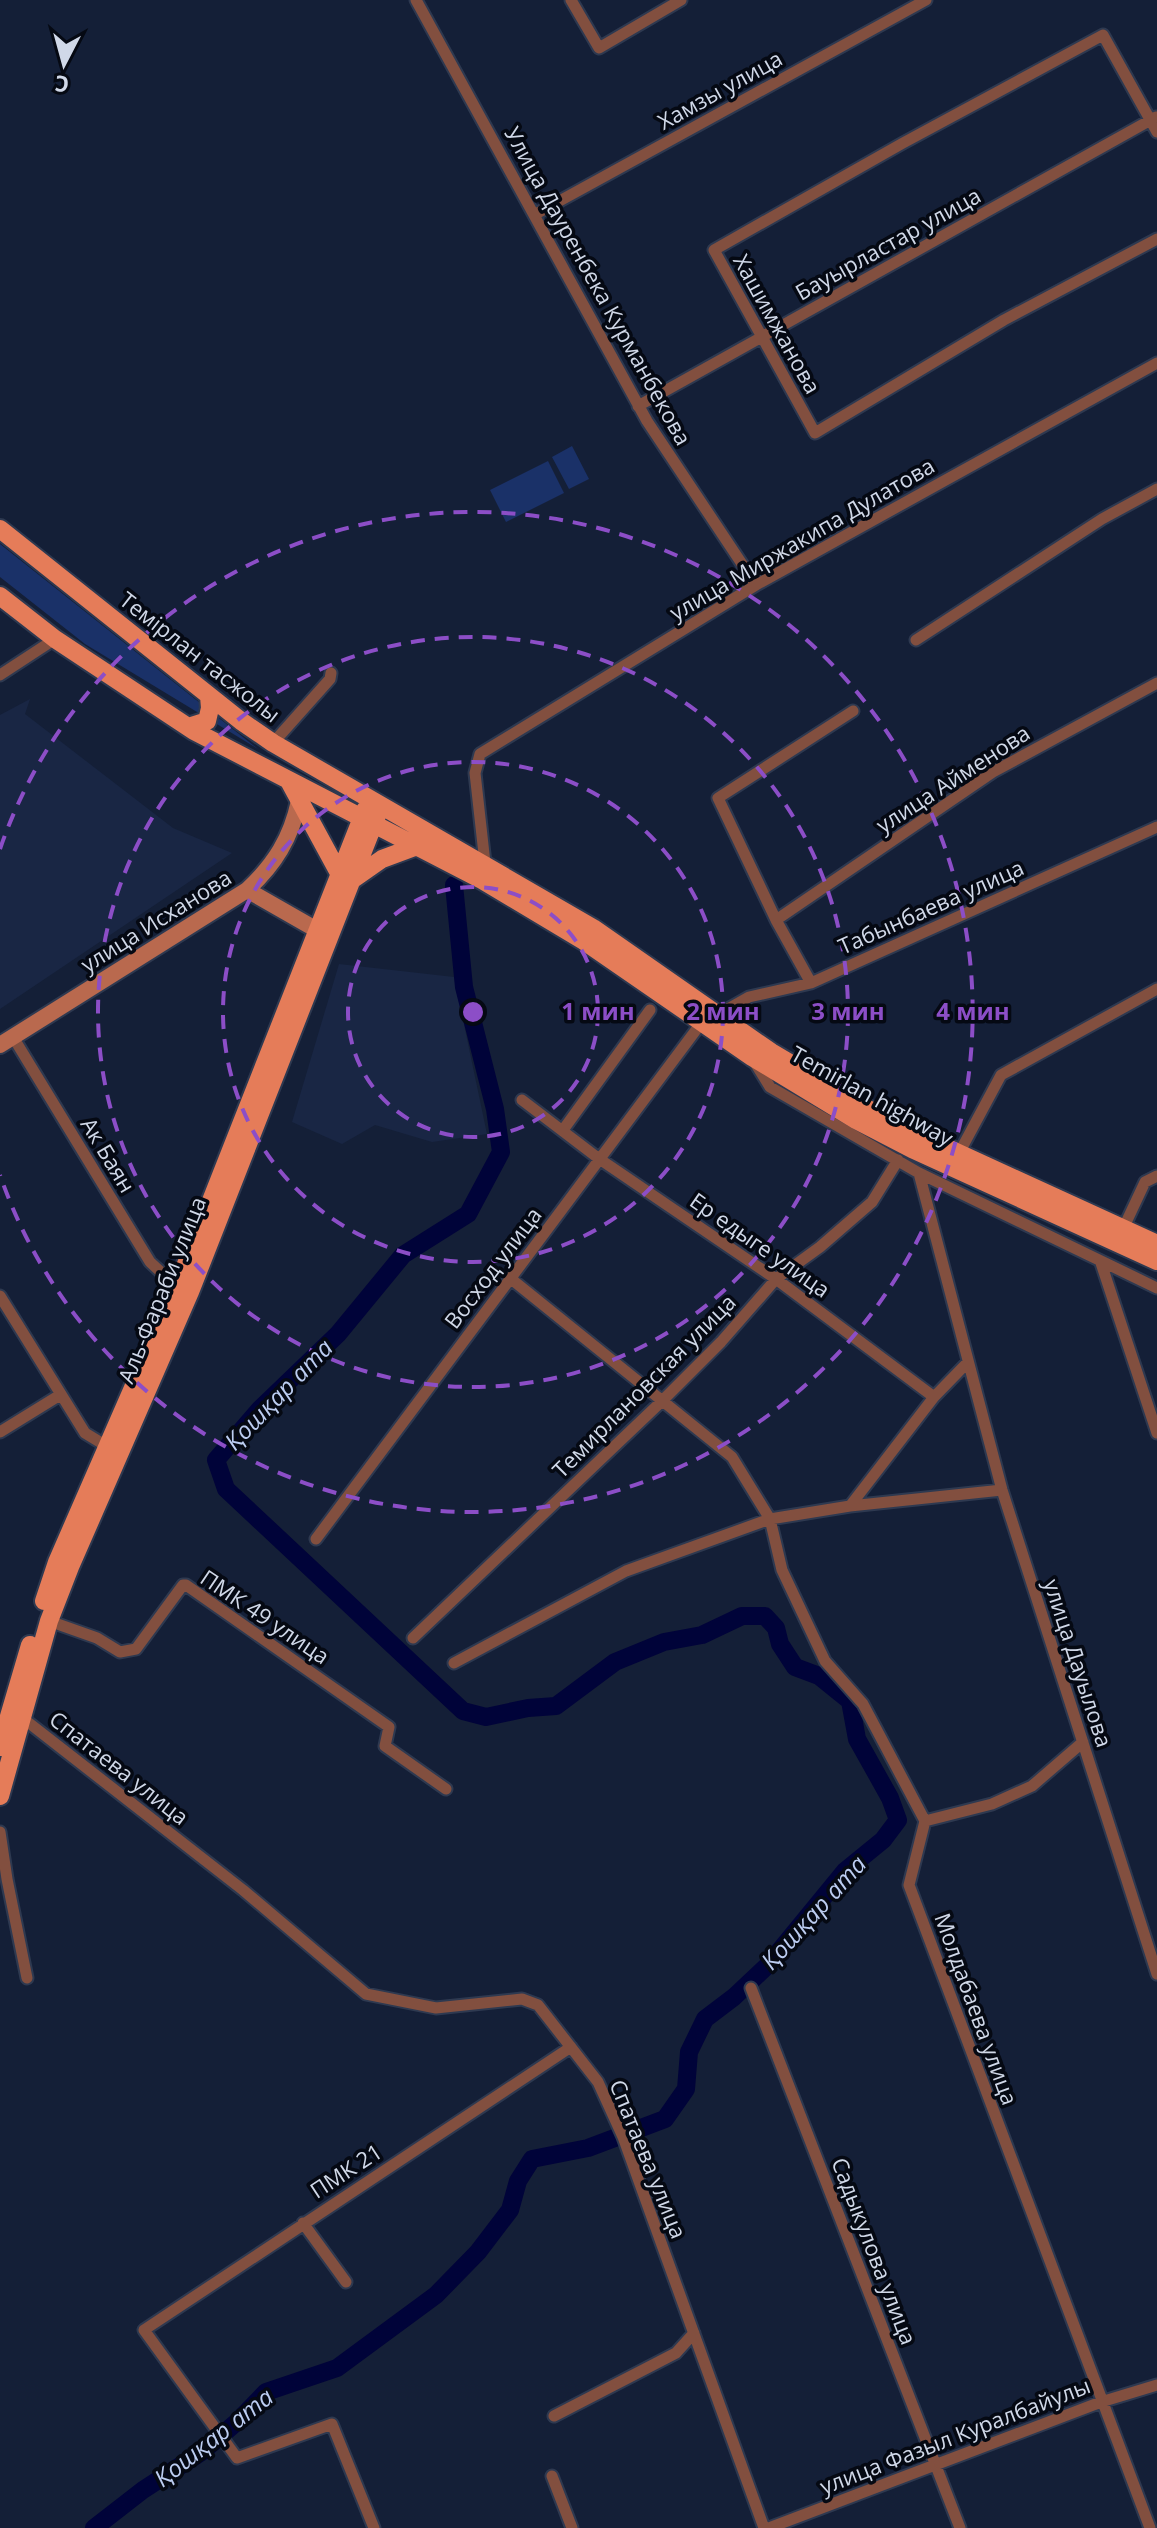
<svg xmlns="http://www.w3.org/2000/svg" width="1157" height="2528" viewBox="0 0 1157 2528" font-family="'Open Sans',sans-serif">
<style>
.built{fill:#192644}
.green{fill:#1a3168}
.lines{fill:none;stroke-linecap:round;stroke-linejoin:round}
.river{stroke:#000339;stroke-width:18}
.minor-casing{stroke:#2e3950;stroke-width:15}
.secondary-casing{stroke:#2e3950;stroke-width:20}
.primary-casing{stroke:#2e3950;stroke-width:22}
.minor{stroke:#824f3f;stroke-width:11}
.secondary{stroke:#b9694e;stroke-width:16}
.primary{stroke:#e57c59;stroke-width:18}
.ring{fill:none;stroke:#8c4ec7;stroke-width:4;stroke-dasharray:14 10}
.labels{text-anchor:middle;stroke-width:7;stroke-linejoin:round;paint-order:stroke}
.street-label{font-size:22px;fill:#d0d8e8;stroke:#050913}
.water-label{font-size:24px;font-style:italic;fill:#bccdf1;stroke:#050913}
.centre{fill:#8c4ec7;stroke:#050913;stroke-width:4}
.ring-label{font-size:24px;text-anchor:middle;font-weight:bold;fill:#8c4ec7;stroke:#050913;stroke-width:7;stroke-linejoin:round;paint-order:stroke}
</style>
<rect width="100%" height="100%" fill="#141f37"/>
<path class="built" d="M30,699L25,714L173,828L232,853L0,1009V715Z
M339,964L454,977L487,1134L432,1142L375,1125L342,1144L292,1122Z"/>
<path class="green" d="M572,446L589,479L569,489L552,457Z
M548,461L564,493L506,522L490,490Z
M0,544L258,749L85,644L0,577Z"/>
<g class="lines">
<path class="river" d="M94,2528L143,2490L203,2451L238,2421L266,2392L337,2368L436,2295L478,2252L510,2210L518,2181L532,2159L588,2148L665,2119L686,2089L689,2052L705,2019L734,1997L768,1965L845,1871L883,1840L898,1820L890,1798L857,1739L850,1701L819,1676L795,1667L780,1644L776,1628L765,1616H742L702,1635L664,1642L615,1662L556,1706L528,1708L486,1717L463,1711L226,1489L216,1460L260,1409L338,1334L403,1255L468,1214L501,1152L495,1109L464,987L454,885"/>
<g class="minor-casing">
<path id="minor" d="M416,0L647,421L756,585
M571,0L599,48L681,0
M1157,132L1103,35L903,143L714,250L815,433L1004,320L1157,239
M534,215L926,0
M638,406L1156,117
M916,640L1102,519L1157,489
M0,675L55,639
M273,743L330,679L331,673
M485,863L475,773L480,754L756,585L1157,363
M776,920L993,772L1157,683
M811,983L776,920L718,798L853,711
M719,1014L749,997L811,983L1157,827
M13,1037L150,1262L177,1287
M754,1061L770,1087L919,1173L1157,1288
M522,1100L598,1158L776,1279L934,1397L968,1362
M563,1130L650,1010
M957,1157L1001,1075L1157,989
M919,1173L1002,1490L1157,1974
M1123,1229L1145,1182L1157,1176
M1101,1263L1157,1433
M510,1278L732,1457L770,1519L782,1570L825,1661L863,1704L925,1821L909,1885L1150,2528
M0,1296L85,1433L108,1447
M0,1432L60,1395
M850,1506L934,1397
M316,1539L702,1022
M49,1621L97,1638L120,1652L136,1649L183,1585H186L389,1727L385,1746L446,1789
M413,1638L662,1401L721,1342L776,1279L820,1247L872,1202L898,1160
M454,1663L626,1571L770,1519L850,1506L1002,1490
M20,1716L243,1890L366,1994L436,2008L522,1999L538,2005L598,2082L623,2137L764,2528
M925,1821L992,1804L1032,1786L1083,1742
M0,1832L7,1879L27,1978
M751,1988L960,2528
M303,2223L346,2282
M554,2416L676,2353L694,2333
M552,2476L572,2528
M374,2528L332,2424L237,2458L144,2330L571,2047
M769,2528L1101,2402L1157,2385"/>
</g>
<g class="secondary-casing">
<path id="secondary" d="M247,890L317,930
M0,1045L247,890C275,864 291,838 299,801"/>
</g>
<g class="primary-casing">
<path id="primary" d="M0,529L241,721L273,743L593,928L771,1052L864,1107L919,1135L1157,1244
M0,596L55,639L194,731L482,880L584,941L752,1057L856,1120L912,1149L1157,1261
M188,727L207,721L210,708L209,696
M289,781L340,875
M352,880L382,859L417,846
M44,1601L57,1562L177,1287L365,810
M0,1747L30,1645
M0,1796L49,1621L70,1567L190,1292L378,813"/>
</g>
<use href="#minor" class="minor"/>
<use href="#secondary" class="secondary"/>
<use href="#primary" class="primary"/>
</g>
<g class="ring">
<circle cx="473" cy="1012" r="125"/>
<circle cx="473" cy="1012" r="250"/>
<circle cx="473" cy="1012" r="375"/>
<path d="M0 849A500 500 0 1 1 0 1175"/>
</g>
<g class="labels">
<g class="street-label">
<text transform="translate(720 90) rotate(-29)" y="8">Хамзы улица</text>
<text transform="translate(888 244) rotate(-29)" y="8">Бауырластар улица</text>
<text transform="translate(598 286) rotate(61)" y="8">Улица Дауренбека Курманбекова</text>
<text transform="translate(777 324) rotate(61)" y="8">Хашимжанова</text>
<text transform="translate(802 539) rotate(-30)" y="8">улица Миржакипа Дулатова</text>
<text transform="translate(200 657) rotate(38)" y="8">Темірлан тасжолы</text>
<text transform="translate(953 779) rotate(-33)" y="8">улица Айменова</text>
<text transform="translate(931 907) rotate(-24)" y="8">Табынбаева улица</text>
<text transform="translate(156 921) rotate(-32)" y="8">улица Исханова</text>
<text transform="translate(872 1096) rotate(29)" y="8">Temirlan highway</text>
<text transform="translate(108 1155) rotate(59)" y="8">Ак Баян</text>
<text transform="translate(760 1245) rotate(35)" y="8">Ер едыге улица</text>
<text transform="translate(493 1268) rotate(-53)" y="8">Восход улица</text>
<text transform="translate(162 1290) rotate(-68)" y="8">Аль-Фараби улица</text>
<text transform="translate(644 1386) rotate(-45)" y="8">Темирлановская улица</text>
<text transform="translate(265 1617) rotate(34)" y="8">ПМК 49 улица</text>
<text transform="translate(1078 1663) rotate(72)" y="8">улица Дауылова</text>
<text transform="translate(119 1768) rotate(38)" y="8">Спатаева улица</text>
<text transform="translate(976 2009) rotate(70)" y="8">Молдабаева улица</text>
<text transform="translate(648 2159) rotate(68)" y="8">Спатаева улица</text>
<text transform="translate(346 2171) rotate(-33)" y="8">ПМК 21</text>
<text transform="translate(874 2251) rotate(69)" y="8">Садыкулова улица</text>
<text transform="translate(955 2436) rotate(-21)" y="8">улица Фазыл Куралбайулы</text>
</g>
<g class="water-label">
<text transform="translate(279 1395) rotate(-46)" y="8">Қошқар ата</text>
<text transform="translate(814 1913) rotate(-48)" y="8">Қошқар ата</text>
<text transform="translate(214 2438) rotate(-38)" y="8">Қошқар ата</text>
</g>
</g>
<circle cx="473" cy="1012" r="12" class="centre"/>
<g class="ring-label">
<text x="598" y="1020">1 мин</text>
<text x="723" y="1020">2 мин</text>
<text x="848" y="1020">3 мин</text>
<text x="973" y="1020">4 мин</text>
</g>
<g transform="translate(64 64) rotate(186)" stroke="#050913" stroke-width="6" paint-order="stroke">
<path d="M0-6L14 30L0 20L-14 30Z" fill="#d0d8e8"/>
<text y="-12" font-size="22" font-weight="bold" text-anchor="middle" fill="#d0d8e8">С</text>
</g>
</svg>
